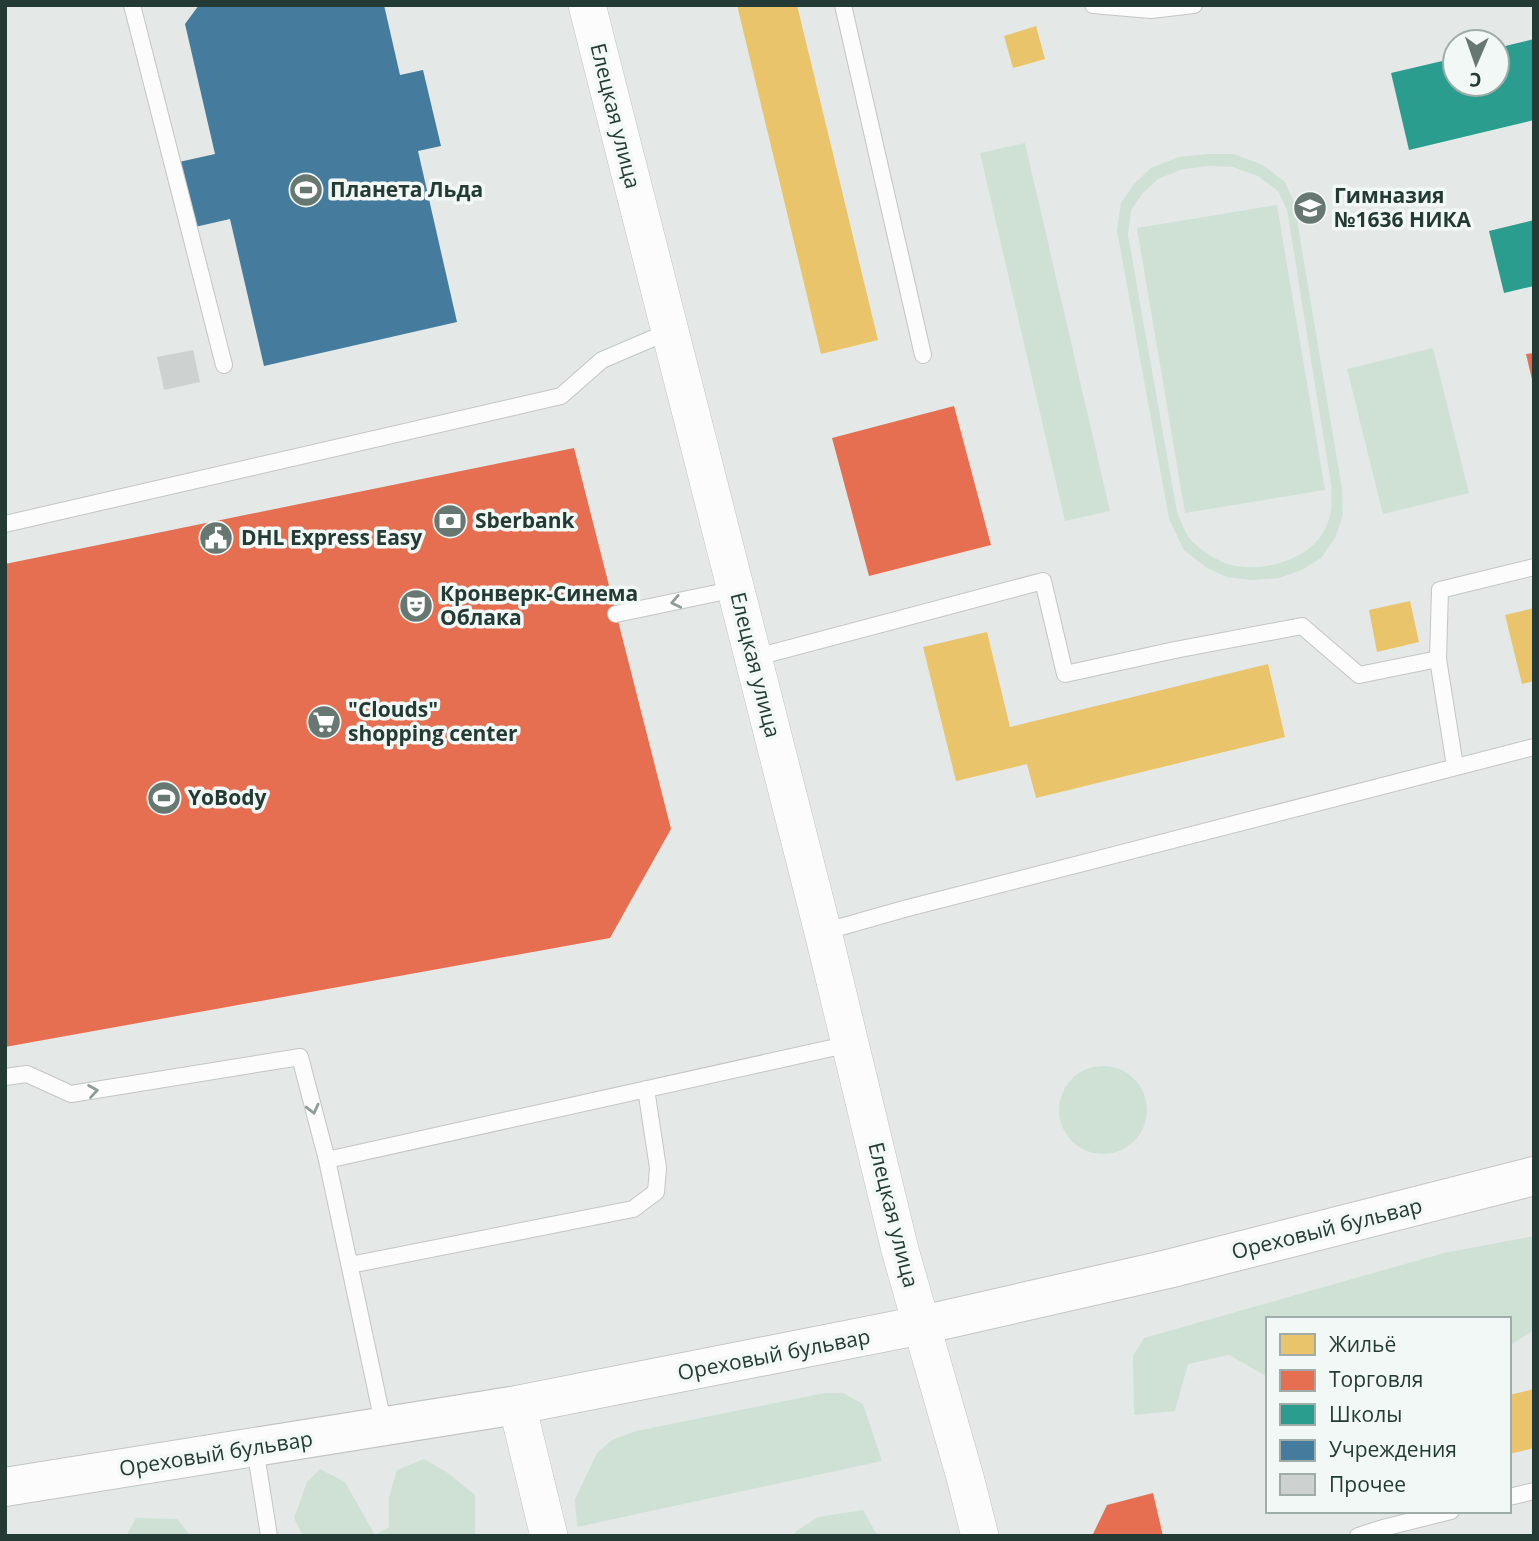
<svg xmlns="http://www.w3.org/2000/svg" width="1539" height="1541" viewBox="0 0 1539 1541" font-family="'Open Sans',sans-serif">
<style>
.green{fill:#cee1d4;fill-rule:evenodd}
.homes{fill:#e9c46a}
.shops{fill:#e76f51}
.schools{fill:#2a9d8f}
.public{fill:#457b9d}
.building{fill:#cdd1d0}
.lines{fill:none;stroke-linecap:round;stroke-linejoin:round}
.service-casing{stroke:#c1c6c4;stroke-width:18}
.tertiary-casing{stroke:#c1c6c4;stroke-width:38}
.secondary-casing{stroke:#c0c6c4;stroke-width:40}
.service{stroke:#fbfcfb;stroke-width:16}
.tertiary{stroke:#fbfcfb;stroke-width:37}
.secondary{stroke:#fbfcfb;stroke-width:38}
.oneway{stroke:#8f9c98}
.labels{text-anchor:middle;stroke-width:7;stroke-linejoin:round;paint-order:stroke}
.street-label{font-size:21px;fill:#233b34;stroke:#f2f8f5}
.poi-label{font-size:21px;font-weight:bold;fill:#233b34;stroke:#f2f8f5;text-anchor:start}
</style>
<rect width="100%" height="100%" fill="#e4e9e7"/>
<path class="green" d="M1025,143L1110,511L1065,521L980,153Z
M1209,154H1234L1263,165L1285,182L1294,202L1342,489L1343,515L1335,538L1321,558L1302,570L1279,578L1251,580L1227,577L1207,568L1184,550L1169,519L1117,230L1121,203L1134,184L1151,168L1179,157ZM1210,166L1233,167L1258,176L1278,191L1287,210L1331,484C1332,500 1333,512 1326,527C1312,560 1261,574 1228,564C1215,560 1201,550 1191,540C1185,533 1181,521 1177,512L1128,235L1131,210L1143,193L1158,179L1183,169Z
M1277,205L1325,490L1185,513L1137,228Z
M1433,348L1469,493L1383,514L1347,369Z
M1059 1110a44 44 0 1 1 88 0a44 44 0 1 1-88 0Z
M1534,1236V1330L1509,1346V1319H1268V1377L1229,1355L1188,1364L1175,1411L1134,1415L1133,1356L1144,1338L1444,1253Z
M825,1393H843L863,1404L882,1461L577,1527L575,1499L597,1453L612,1440L636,1431Z
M424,1459L448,1473L475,1495V1536H303L294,1518L307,1482L320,1469L345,1482L375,1535L389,1527V1498L397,1470Z
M863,1510L876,1533L885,1536H796L795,1532L818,1517Z
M136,1518L177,1519L191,1536H126Z"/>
<path class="homes" d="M737,5H797L878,340L821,354Z
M1036,26L1045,59L1013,68L1004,36Z
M1410,601L1419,642L1377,652L1369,610Z
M1534,608V681L1522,684L1505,615Z
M987,632L1010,727L1268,664L1285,737L1036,798L1027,764L956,781L923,647Z
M1534,1389V1448L1509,1454V1395Z"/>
<path class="shops" d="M1534,353V383L1533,384L1526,354Z
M954,406L991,545L869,576L832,438Z
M574,448L671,829L610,938L5,1047V564Z
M1153,1493L1163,1536H1092L1107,1505Z"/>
<path class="schools" d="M1534,39V120L1409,150L1391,73L1455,58V84H1497V48Z
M1534,220V286L1504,293L1489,231Z"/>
<path class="public" d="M199,5H384L400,75L423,70L441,146L418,151L457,322L264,366L230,219L195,227L179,162L215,154L185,24Z"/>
<path class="building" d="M193,350L200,382L164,390L157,357Z"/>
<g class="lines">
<g class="service-casing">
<path id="service" d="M132,5L224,365
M843,5L923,355
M1093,5L1151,10L1194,5
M5,524L561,396L602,360L670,331
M616,614L736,589
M753,658L1043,581L1065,674L1175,650L1302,626L1359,675L1438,659
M1455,766L1438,659L1440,590L1534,567
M823,932L904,909L1534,747
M5,1077L27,1074L71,1094L300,1057L327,1160L384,1427
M327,1160L850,1044
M350,1265L633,1209L656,1192L658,1168L646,1089
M255,1448L269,1536
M1509,1497L1534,1491
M1358,1536L1383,1528
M1385,1536L1383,1528L1451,1511"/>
</g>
<g class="tertiary-casing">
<path id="tertiary" d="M587,5L823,932L900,1250L965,1477L980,1536
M517,1405L549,1536"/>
</g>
<g class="secondary-casing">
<path id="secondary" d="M5,1487L517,1405L922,1325L1168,1269L1534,1176"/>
</g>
<use href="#service" class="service"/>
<use href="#tertiary" class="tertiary"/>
<use href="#secondary" class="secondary"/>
</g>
<defs><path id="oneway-chevron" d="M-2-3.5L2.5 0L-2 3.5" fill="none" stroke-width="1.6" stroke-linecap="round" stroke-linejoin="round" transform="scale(1.75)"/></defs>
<g class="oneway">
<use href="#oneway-chevron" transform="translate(676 602) rotate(168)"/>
<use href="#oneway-chevron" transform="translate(93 1091) rotate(-9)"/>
<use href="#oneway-chevron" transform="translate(313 1109) rotate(76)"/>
</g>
<defs>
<g id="stadium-disc" transform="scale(1.75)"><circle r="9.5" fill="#677873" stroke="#f2f8f5"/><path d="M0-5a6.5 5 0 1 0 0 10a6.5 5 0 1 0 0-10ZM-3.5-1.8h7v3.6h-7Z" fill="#fff"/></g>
<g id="school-disc" transform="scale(1.75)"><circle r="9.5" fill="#677873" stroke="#f2f8f5"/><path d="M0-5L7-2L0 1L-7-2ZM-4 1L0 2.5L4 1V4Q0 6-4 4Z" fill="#fff"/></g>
<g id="bank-disc" transform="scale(1.75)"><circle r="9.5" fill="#677873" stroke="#f2f8f5"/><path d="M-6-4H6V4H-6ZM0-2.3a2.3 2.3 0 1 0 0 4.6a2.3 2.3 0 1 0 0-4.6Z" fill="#fff"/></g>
<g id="civic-disc" transform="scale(1.75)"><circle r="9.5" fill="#677873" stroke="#f2f8f5"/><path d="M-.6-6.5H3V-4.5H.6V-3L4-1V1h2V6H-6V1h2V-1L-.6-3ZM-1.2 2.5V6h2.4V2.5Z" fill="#fff"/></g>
<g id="theatre-disc" transform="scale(1.75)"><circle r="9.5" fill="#677873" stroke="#f2f8f5"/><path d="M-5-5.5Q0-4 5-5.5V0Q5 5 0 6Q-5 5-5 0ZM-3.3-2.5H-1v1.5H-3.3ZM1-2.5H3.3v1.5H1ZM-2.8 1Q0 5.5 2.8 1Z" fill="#fff"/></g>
<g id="supermarket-disc" transform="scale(1.75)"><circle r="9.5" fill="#677873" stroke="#f2f8f5"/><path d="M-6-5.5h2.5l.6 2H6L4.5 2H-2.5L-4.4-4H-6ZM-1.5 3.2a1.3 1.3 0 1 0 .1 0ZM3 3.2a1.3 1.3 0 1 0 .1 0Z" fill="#fff"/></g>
</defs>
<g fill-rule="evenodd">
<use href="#stadium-disc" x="306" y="190"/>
<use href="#school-disc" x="1310" y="208"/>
<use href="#bank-disc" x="450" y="521"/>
<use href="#civic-disc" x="216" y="538"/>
<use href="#theatre-disc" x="416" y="606"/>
<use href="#supermarket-disc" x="324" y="722"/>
<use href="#stadium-disc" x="164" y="798"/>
</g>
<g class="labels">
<g class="street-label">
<text transform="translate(615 116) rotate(76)" y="7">Елецкая улица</text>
<text transform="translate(755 665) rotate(76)" y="7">Елецкая улица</text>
<text transform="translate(893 1215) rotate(76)" y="7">Елецкая улица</text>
<text transform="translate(1327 1229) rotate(-14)" y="7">Ореховый бульвар</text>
<text transform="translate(774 1355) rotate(-11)" y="7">Ореховый бульвар</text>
<text transform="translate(216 1454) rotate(-9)" y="7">Ореховый бульвар</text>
</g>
<g class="poi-label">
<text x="330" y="197">Планета Льда</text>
<text x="1334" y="203">Гимназия<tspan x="1334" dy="24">№1636 НИКА</tspan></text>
<text x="475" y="528">Sberbank</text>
<text x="241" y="545">DHL Express Easy</text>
<text x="440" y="601">Кронверк-Синема<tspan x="440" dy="24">Облака</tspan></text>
<text x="348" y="717">"Clouds"<tspan x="348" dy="24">shopping center</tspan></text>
<text x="188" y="805">YoBody</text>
</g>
</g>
<rect width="1539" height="1541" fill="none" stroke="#233b34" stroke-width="14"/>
<rect x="1266" y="1317" width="245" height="196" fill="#f2f8f5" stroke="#9faca8" stroke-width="2"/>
<rect x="1280" y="1334" width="35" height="21" fill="#e9c46a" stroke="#9faca8" stroke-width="2"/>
<text x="1329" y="1352" font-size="21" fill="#233b34">Жильё</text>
<rect x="1280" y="1370" width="35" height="21" fill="#e76f51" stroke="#9faca8" stroke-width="2"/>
<text x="1329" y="1387" font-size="21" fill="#233b34">Торговля</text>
<rect x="1280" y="1404" width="35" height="21" fill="#2a9d8f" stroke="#9faca8" stroke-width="2"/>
<text x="1329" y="1422" font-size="21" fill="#233b34">Школы</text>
<rect x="1280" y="1440" width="35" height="21" fill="#457b9d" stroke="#9faca8" stroke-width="2"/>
<text x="1329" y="1457" font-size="21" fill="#233b34">Учреждения</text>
<rect x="1280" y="1474" width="35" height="21" fill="#cdd1d0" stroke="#9faca8" stroke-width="2"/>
<text x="1329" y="1492" font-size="21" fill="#233b34">Прочее</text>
<g transform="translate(1476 63) rotate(182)"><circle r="33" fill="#f2f8f5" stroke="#9faca8" stroke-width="2"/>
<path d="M0-5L12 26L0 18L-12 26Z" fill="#677873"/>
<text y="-10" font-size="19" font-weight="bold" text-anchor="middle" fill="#233b34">С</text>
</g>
</svg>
